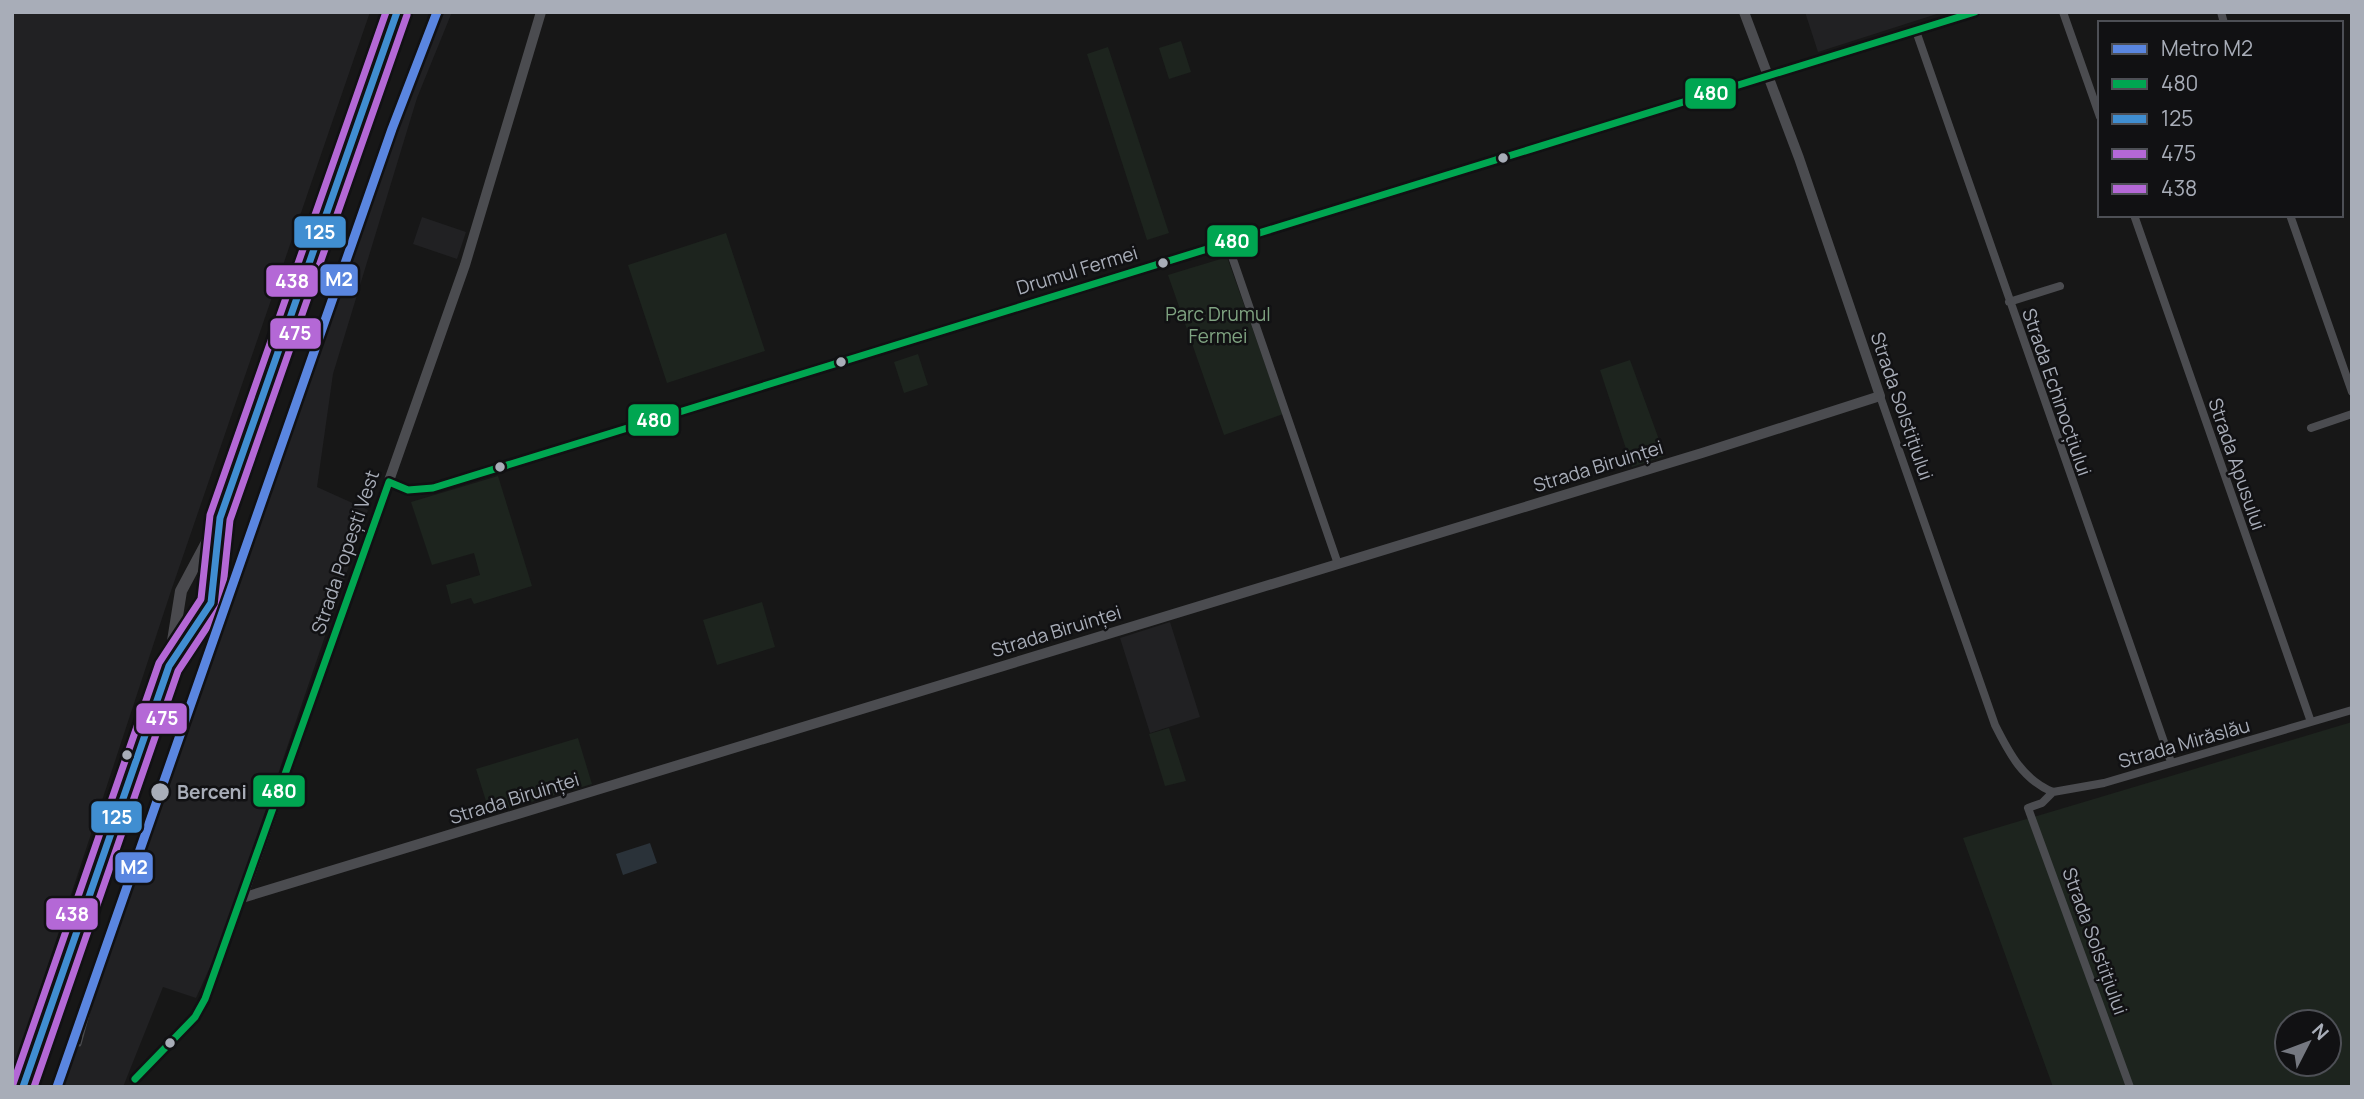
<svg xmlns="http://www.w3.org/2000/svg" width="2364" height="1099" viewBox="0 0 2364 1099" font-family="Manrope,sans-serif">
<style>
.built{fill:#212123}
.green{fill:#1d241e;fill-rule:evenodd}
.water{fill:#2a3239}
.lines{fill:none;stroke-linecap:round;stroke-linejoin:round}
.minor{stroke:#4b4c50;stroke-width:8}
.tertiary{stroke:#4b4c50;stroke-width:10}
.secondary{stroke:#4a4a4e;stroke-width:12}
.rail-casing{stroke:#4b4c4f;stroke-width:5}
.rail{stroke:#111113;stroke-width:2.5;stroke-dasharray:8;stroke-linecap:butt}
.bus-1-casing{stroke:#111113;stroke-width:12}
.bus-2-casing{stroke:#111113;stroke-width:12}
.bus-3-casing{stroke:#111113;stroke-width:12}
.bus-4-casing{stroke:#111113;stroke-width:12}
.bus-1{stroke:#00a651;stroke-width:7}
.bus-2{stroke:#408ed1;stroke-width:7}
.bus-3{stroke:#b468d6;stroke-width:7}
.bus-4{stroke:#b468d6;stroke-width:7}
.metro-1-casing{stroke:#111113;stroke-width:14}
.metro-1{stroke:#5a86e0;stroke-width:9}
.bus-dot{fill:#a8adb8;stroke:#111113;stroke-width:2.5}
.labels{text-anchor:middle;stroke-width:5;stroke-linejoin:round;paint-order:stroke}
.street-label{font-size:19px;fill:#a8adb8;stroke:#111113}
.park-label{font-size:19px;fill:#7fa381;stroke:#111113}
.stop-label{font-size:19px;font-weight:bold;fill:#a8adb8;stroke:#111113;text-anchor:start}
.line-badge{stroke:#111113;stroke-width:2.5}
.badge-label{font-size:19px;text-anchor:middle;font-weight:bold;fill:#fff}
</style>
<rect width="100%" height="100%" fill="#171717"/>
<path class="built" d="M12,12H370L170,594L12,1074Z
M430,12H452L417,98L333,374L317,487L368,510L219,947L196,998L163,987L123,1087H53Z
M1805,12H1943L1818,52Z
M422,217L466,232L457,259L413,244Z
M1170,622L1200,717L1150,733L1120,638Z"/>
<path class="green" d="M1181,41L1191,72L1169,79L1159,48Z
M1108,47L1169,233L1147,240L1087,54Z
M726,233L765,351L667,383L628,265Z
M1227,257L1283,414L1224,435L1168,275Z
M918,354L928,385L904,393L894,362Z
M1630,360L1665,456L1632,467L1600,370Z
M498,476L532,586L474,604L471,598L451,604L446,585L480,575L474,553L432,565L411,502Z
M762,602L775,647L717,665L703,620Z
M2352,722V1087H2053L1963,838ZM2287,1022H2329V1064H2287Z
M1169,728L1186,781L1165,786L1149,734Z
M578,738L592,784L490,814L476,769Z"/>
<path class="water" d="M650,843L657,863L623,875L616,854Z"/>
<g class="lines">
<path class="minor" d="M2063,12L2100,117
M2221,12L2224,23
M1916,31L2171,762
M2134,215L2311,722
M2290,215L2352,392
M1227,242L1338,564
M2009,302L2060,286
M1880,396L1995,725C2009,753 2023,780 2053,792
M2311,428L2352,414
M135,1079L200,1010L242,898
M2130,1087L2028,808L2042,803L2053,792L2104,783L2352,710"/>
<path class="tertiary" d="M389,482L408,490L433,488L1976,12
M242,898L1702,453L1880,396L1799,158L1744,12
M242,898L465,265L541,12"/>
<path class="secondary" d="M173,659L211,603L219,529
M23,1087L169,666L181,591L220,518L397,12"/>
<g class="rail-casing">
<path id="rail" d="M79,1044L100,966"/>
</g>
<use href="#rail" class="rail"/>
<g class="bus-1-casing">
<path id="bus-1" d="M389,482L408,490L433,488L1975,12
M135,1079L195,1017L205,999L389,482"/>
</g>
<g class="bus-2-casing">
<path id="bus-2" d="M23,1087L169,666L211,603L220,518L397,12"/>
</g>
<g class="bus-3-casing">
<path id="bus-3" d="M34,1087L178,671L221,606L230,520L407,15"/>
</g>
<g class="bus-4-casing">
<path id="bus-4" d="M13,1084L159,663L201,599L210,515L386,12"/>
</g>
<use href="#bus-1" class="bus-1"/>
<use href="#bus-2" class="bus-2"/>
<use href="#bus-3" class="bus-3"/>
<use href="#bus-4" class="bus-4"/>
<g class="metro-1-casing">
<path id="metro-1" d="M57,1087L392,129L437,12"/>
</g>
<use href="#metro-1" class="metro-1"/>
</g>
<g class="bus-dot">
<circle cx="1503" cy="158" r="6"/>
<circle cx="1163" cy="263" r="6"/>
<circle cx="841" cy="362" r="6"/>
<circle cx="500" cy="467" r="6"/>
<circle cx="127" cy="755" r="6"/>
<circle cx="160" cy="792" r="10"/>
<circle cx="170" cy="1043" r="6"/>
</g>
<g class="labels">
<g class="street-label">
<text transform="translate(1077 270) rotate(-17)" y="7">Drumul Fermei</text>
<text transform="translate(2057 392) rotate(71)" y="7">Strada Echinocțiului</text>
<text transform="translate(1902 406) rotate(71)" y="7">Strada Solstițiului</text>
<text transform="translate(2237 464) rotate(71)" y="7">Strada Apusului</text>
<text transform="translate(1598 466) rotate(-17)" y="7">Strada Biruinței</text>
<text transform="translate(345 552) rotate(-71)" y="7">Strada Popești Vest</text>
<text transform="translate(1056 631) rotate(-17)" y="7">Strada Biruinței</text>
<text transform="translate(2184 743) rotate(-16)" y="7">Strada Mirăslău</text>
<text transform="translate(514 798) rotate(-17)" y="7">Strada Biruinței</text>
<text transform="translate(2095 941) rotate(70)" y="7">Strada Solstițiului</text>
</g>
<g class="park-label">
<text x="1218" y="321">Parc Drumul<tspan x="1218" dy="22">Fermei</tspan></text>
</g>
<g class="stop-label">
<text x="177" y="799">Berceni</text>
</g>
</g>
<g class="line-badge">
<rect x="1684" y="77" width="53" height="33" rx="7" fill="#00a651"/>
<rect x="293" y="215" width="54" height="34" rx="7" fill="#408ed1"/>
<rect x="1206" y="224" width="53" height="34" rx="7" fill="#00a651"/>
<rect x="319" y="263" width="40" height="34" rx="7" fill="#5a86e0"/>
<rect x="265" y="264" width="54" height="34" rx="7" fill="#b468d6"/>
<rect x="269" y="317" width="53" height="33" rx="7" fill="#b468d6"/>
<rect x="627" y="403" width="53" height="34" rx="7" fill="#00a651"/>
<rect x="135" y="702" width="53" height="33" rx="7" fill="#b468d6"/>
<rect x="252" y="774" width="54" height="34" rx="7" fill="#00a651"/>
<rect x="90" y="800" width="53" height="34" rx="7" fill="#408ed1"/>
<rect x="114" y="851" width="40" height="33" rx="7" fill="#5a86e0"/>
<rect x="45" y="897" width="54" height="34" rx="7" fill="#b468d6"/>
</g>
<g class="badge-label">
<text x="1711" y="100">480</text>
<text x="320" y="239">125</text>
<text x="1232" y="248">480</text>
<text x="339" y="286">M2</text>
<text x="292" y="288">438</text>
<text x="295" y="340">475</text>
<text x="654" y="427">480</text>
<text x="162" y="725">475</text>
<text x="279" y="798">480</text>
<text x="117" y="824">125</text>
<text x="134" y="874">M2</text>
<text x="72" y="921">438</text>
</g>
<rect width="2364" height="1099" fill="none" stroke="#a8adb8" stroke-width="28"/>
<rect x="2098" y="21" width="245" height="196" fill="#111113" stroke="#4d4f55" stroke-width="2"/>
<rect x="2112" y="44" width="35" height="10" fill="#5a86e0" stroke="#4d4f55" stroke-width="2"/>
<text x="2161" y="56" font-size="21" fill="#a8adb8">Metro M2</text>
<rect x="2112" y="79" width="35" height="10" fill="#00a651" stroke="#4d4f55" stroke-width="2"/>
<text x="2161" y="91" font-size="21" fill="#a8adb8">480</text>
<rect x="2112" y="114" width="35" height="10" fill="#408ed1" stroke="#4d4f55" stroke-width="2"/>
<text x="2161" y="126" font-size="21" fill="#a8adb8">125</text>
<rect x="2112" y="149" width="35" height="10" fill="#b468d6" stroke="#4d4f55" stroke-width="2"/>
<text x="2161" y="161" font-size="21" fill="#a8adb8">475</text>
<rect x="2112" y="184" width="35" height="10" fill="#b468d6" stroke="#4d4f55" stroke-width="2"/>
<text x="2161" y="196" font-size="21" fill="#a8adb8">438</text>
<g transform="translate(2308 1043) rotate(48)"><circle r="33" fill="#111113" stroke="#4d4f55" stroke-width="2"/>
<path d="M0-5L12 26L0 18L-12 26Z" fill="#757880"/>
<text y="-10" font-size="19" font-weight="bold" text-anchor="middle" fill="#a8adb8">N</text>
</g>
</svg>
